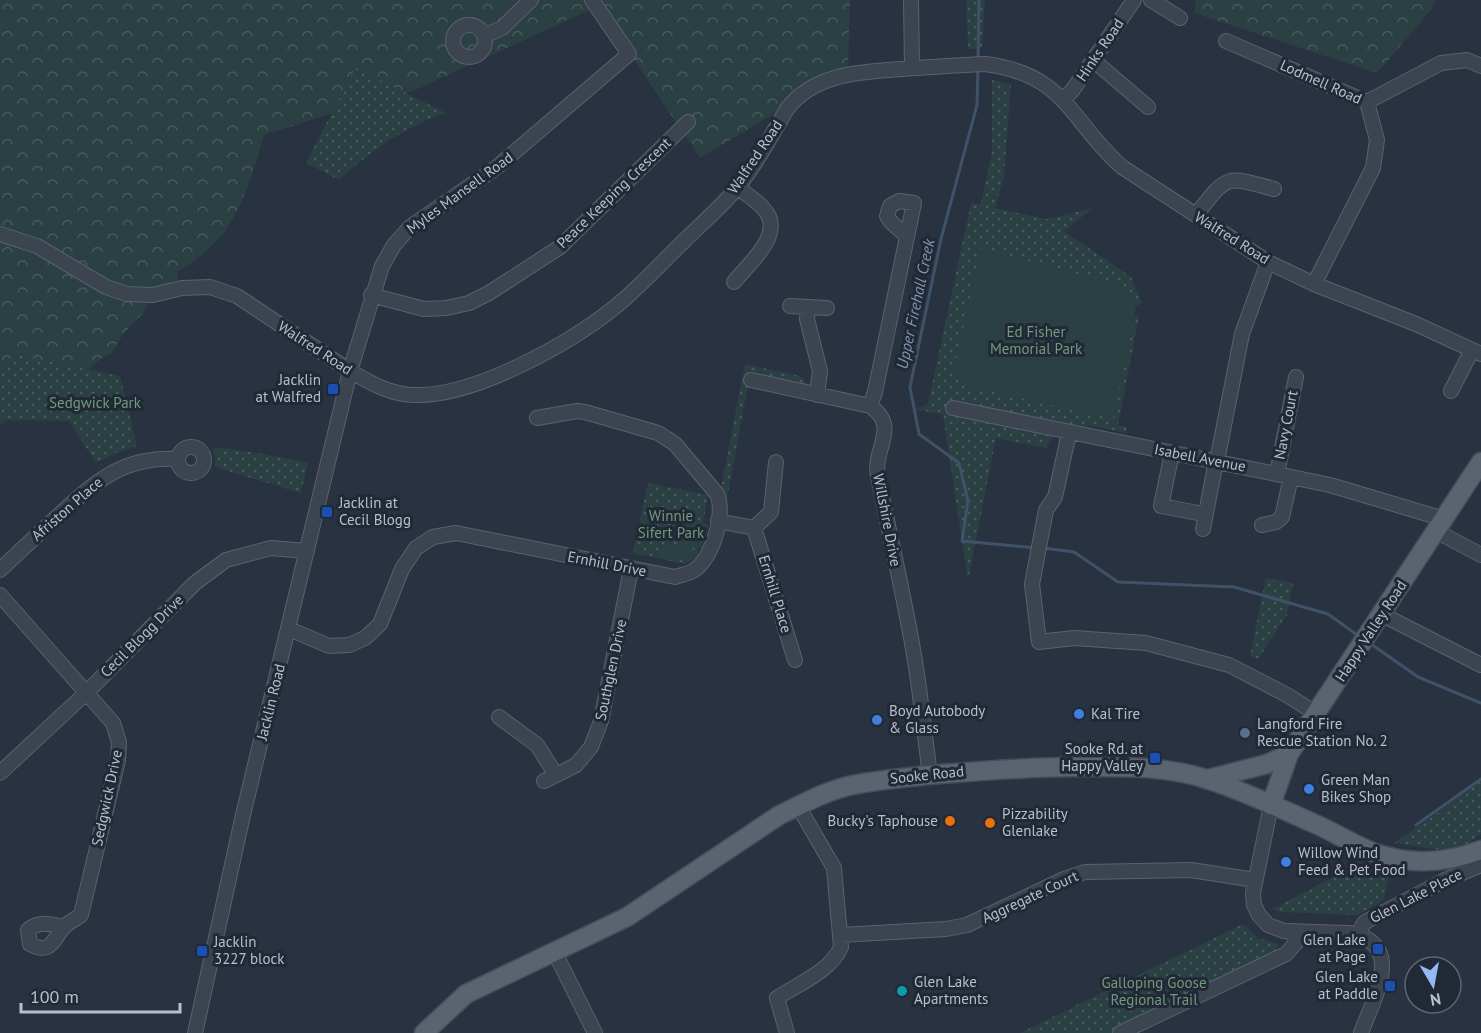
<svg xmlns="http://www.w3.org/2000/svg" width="1481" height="1033" viewBox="0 0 1481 1033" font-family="'PT Sans',sans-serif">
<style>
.forest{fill:url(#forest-crowns)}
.park{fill:url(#park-dots)}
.pitch{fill:#2b4043}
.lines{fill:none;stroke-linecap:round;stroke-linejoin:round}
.stream{stroke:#40516a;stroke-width:3}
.minor-casing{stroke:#5a626e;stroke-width:16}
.major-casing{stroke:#464d5a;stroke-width:21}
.minor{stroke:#3c4450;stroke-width:14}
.major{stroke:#5a6370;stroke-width:18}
.transit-dot{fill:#1a4fb4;stroke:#212936;stroke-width:2}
.shop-dot{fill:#3f7fe0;stroke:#212936;stroke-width:2}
.service-dot{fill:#5c6f8a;stroke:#212936;stroke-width:2}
.food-dot{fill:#e8710a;stroke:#212936;stroke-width:2}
.culture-dot{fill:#0f9aa8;stroke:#212936;stroke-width:2}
.labels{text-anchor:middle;stroke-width:6;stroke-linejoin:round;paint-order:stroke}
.street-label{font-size:15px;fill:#b9bfcb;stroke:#212936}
.park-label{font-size:15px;fill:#729a7c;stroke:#212936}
.poi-label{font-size:15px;fill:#b9bfcb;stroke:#212936;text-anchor:start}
.water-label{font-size:16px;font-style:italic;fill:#8295b0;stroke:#212936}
</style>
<defs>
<pattern id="forest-crowns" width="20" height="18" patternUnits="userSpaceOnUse" patternTransform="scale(1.5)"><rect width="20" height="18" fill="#2b4043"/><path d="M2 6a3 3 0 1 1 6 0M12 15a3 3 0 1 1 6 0" fill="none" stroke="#485a5d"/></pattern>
<pattern id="park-dots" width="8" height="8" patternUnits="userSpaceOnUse" patternTransform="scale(1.5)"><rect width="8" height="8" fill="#2b4043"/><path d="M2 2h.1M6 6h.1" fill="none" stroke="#485a5d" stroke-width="1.8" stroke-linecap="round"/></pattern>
</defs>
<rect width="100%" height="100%" fill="#283241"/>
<path class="forest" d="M0,0H850L848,69L700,158L598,6L385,104L355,106L264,135C255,167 242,211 221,236C208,251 194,261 178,272L177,280L153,295L144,312L123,334L112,353L102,358L81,376L3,422L0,425Z
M1196,0H1435L1432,9L1377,73L1194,13Z"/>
<path class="park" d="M966,0H985L982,49H968Z
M355,68L446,113C404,127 372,150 339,180L306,163Z
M992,80L1011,84L1004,176L995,208L1046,219L1093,208L1064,231L1131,277L1142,303L1124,313L1139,317L1118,425L1127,427L1126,433C1098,428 1061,414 1046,448L996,438L968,580L943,415L916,409L926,405L929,399L971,203L981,204L992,151Z
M11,354L120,376L137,446L116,453L96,463L69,421L0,420V371Z
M745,364L800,376L809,386L750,374L727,499L720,492Z
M212,447L258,453L308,463L301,493L215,467V455Z
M648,483L708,495L697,557L685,564L633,553Z
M1266,578L1293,583L1287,615L1258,659L1250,655Z
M1481,779V834L1456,852L1394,843L1440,811Z
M1361,863L1389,876L1383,901L1357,915L1279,912L1272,909Z
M1243,924L1258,938L1278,944L1274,957L1119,1033H1020Z"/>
<path class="pitch" d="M980,248L1123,286L1136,308L1113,418L964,386L954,372Z
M691,521L708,524L703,548L686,544Z
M665,542L693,548L690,562L662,556Z"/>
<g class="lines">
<path class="stream" d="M978,61L979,0
M978,68L977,105L941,239L910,387L919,434L959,463L968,501L962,541L1036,548
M1043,548L1074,552L1118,582L1234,587L1328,614L1360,637
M1371,644L1418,677L1481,703
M1416,825L1481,779"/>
<g class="minor-casing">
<path id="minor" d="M911,0L912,68
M1151,0L1180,18
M453 41a16 16 0 1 1 32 0a16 16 0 1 1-32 0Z
M484,36L502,28L531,0
M1226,41L1367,102
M1093,60L1148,107
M1063,99L1072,91L1134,0
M1367,102L1441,63L1467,60L1481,66
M1196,215C1227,175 1225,175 1274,189
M0,234L37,246L106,287L127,294L153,295L182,288L210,287L237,296L350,371C370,383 393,396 418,395C477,395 569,344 615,307C640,287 661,263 684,241C701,224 720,208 736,189C756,165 771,136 787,109C814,73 862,72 902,69C930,67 958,65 986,64C1067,75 1070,121 1122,167L1268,262L1314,284L1416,324L1481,354
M907,237C901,229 891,225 887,216L890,206L899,201L914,203L875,392L870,406C901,427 872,449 878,476C890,538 905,599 915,661C921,699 925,737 930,775
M734,282C749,263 787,233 763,208C756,200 746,194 737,187
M1314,284L1373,168L1377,140L1367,102
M371,295L424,309L446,308L469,303L489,293L560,247L688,122
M790,306L827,308
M808,307L807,319L820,371L817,395
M751,380L870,406
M1451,391L1472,350
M953,408L1330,485L1444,519
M1069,433L1055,497L1046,510L1032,584L1039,642L1074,638L1146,643L1229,665L1287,695L1317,714
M178 460a13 13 0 1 1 26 0a13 13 0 1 1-26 0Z
M1172,453L1161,506L1198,513
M1217,461L1242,334L1268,262
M1277,474L1296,377
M718,521L754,528
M1262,525L1276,522L1282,517L1291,477
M754,528L795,660
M754,528L771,512L776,462
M1203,529L1216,461
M1436,531L1481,555
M0,570C19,552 38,534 58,516C96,481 123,456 178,459
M0,595L113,723L119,742L118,760L81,915C76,919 69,922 65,926C53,938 52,956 30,944L28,930C40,920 50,924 64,927
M1381,614L1481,665
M289,629L329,646L349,645L365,638L380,624L402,569L416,548L433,537L456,533L675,577C680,575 688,574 693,571C712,560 726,514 717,494L675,444L666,438L658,433L585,412L577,411L537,418
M499,717L537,745L556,775
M0,773L86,693L195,583L226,560L271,548L307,551
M544,781L576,765L591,747L601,721L631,569
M1271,805L1253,893L1254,905L1259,915L1268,925L1284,931L1348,933C1408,943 1373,999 1361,1033
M840,935L946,929L967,925L1064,879L1085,872L1191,870L1255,880
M1357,935L1365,922L1445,880L1481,865
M554,951L595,1033
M195,1033L243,815L350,371L382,266L394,245L410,227L497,167L629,54L592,0
M787,1033L777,998C798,984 831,971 841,947L834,868L798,806
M1120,1033L1286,954L1295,944L1294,931"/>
</g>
<g class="major-casing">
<path id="major" d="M1208,779L1267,764L1289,754
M1271,805L1289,754L1481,462
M424,1033L466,994L627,917L778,816C800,805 824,792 848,786C875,780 902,778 929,775C978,771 1025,767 1074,767C1118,767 1166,765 1209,780C1244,791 1279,808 1313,823C1334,832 1354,845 1375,853C1410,865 1447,863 1481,850"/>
</g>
<use href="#minor" class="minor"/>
<use href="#major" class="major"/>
</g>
<g class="transit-dot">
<rect x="327" y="383" width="12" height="12" rx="3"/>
<rect x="321" y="506" width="12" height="12" rx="3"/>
<rect x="1149" y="752" width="12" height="12" rx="3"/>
<rect x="1372" y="943" width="12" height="12" rx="3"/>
<rect x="196" y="945" width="12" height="12" rx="3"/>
<rect x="1384" y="980" width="12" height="12" rx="3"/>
</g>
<g class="shop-dot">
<circle cx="1079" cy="714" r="6"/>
<circle cx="877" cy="720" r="6"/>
<circle cx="1309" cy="789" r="6"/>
<circle cx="1286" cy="862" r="6"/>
</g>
<circle class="service-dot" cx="1245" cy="733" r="6"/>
<g class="food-dot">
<circle cx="950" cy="821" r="6"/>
<circle cx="990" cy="823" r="6"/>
</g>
<circle class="culture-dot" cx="902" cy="991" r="6"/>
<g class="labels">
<g class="street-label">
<text transform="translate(1100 50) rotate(-56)" y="5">Hinks Road</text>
<text transform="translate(1321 82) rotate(24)" y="5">Lodmell Road</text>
<text transform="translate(755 157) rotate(-56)" y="5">Walfred Road</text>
<text transform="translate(460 193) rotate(-36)" y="5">Myles Mansell Road</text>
<text transform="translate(614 193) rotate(-44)" y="5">Peace Keeping Crescent</text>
<text transform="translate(1232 238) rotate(32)" y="5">Walfred Road</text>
<text transform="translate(315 348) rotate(33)" y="5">Walfred Road</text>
<text transform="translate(1286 425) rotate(-79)" y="5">Navy Court</text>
<text transform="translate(1200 458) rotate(11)" y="5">Isabell Avenue</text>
<text transform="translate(67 509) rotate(-41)" y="5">Afriston Place</text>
<text transform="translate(887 520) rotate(79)" y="5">Willshire Drive</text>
<text transform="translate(607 564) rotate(11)" y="5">Ernhill Drive</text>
<text transform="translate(775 594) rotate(73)" y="5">Ernhill Place</text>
<text transform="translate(1371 631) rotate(-57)" y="5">Happy Valley Road</text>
<text transform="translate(142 636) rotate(-45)" y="5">Cecil Blogg Drive</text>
<text transform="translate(611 670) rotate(-78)" y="5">Southglen Drive</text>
<text transform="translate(271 702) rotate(-76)" y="5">Jacklin Road</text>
<text transform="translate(927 775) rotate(-6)" y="5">Sooke Road</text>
<text transform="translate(107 798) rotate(-78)" y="5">Sedgwick Drive</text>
<text transform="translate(1416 896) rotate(-27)" y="5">Glen Lake Place</text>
<text transform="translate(1030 897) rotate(-25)" y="5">Aggregate Court</text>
</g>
<g class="park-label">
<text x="1036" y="337">Ed Fisher<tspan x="1036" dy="17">Memorial Park</tspan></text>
<text x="95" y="408">Sedgwick Park</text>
<text x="671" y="521">Winnie<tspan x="671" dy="17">Sifert Park</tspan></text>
<text x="1154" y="988">Galloping Goose<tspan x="1154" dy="17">Regional Trail</tspan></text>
</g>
<g class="poi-label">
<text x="321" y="385" text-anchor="end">Jacklin<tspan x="321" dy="17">at Walfred</tspan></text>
<text x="339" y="508">Jacklin at<tspan x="339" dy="17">Cecil Blogg</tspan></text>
<text x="889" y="716">Boyd Autobody<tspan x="889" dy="17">&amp; Glass</tspan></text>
<text x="1091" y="719">Kal Tire</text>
<text x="1257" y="729">Langford Fire<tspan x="1257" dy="17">Rescue Station No. 2</tspan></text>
<text x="1143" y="754" text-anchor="end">Sooke Rd. at<tspan x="1143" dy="17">Happy Valley</tspan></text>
<text x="1321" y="785">Green Man<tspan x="1321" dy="17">Bikes Shop</tspan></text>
<text x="1002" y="819">Pizzability<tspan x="1002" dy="17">Glenlake</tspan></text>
<text x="938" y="826" text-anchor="end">Bucky's Taphouse</text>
<text x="1298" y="858">Willow Wind<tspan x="1298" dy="17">Feed &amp; Pet Food</tspan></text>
<text x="1366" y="945" text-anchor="end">Glen Lake<tspan x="1366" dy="17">at Page</tspan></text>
<text x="214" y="947">Jacklin<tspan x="214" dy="17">3227 block</tspan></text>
<text x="1378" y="982" text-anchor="end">Glen Lake<tspan x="1378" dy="17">at Paddle</tspan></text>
<text x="914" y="987">Glen Lake<tspan x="914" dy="17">Apartments</tspan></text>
</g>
<g class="water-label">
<text transform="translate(915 304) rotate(-78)" y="6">Upper Firehall Creek</text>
</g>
</g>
<g transform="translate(1433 985) rotate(170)"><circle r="28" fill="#212936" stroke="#5e6572" stroke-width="1.5"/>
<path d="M0-4.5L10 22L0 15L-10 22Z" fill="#96b8f2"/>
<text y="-9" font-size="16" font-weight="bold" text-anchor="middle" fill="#b9bfcb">N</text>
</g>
<path d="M21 1003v9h159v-9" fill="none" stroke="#b9bfcb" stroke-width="3"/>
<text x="30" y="1003" font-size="18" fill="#b9bfcb" stroke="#212936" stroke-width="4.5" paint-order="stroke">100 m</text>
</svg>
